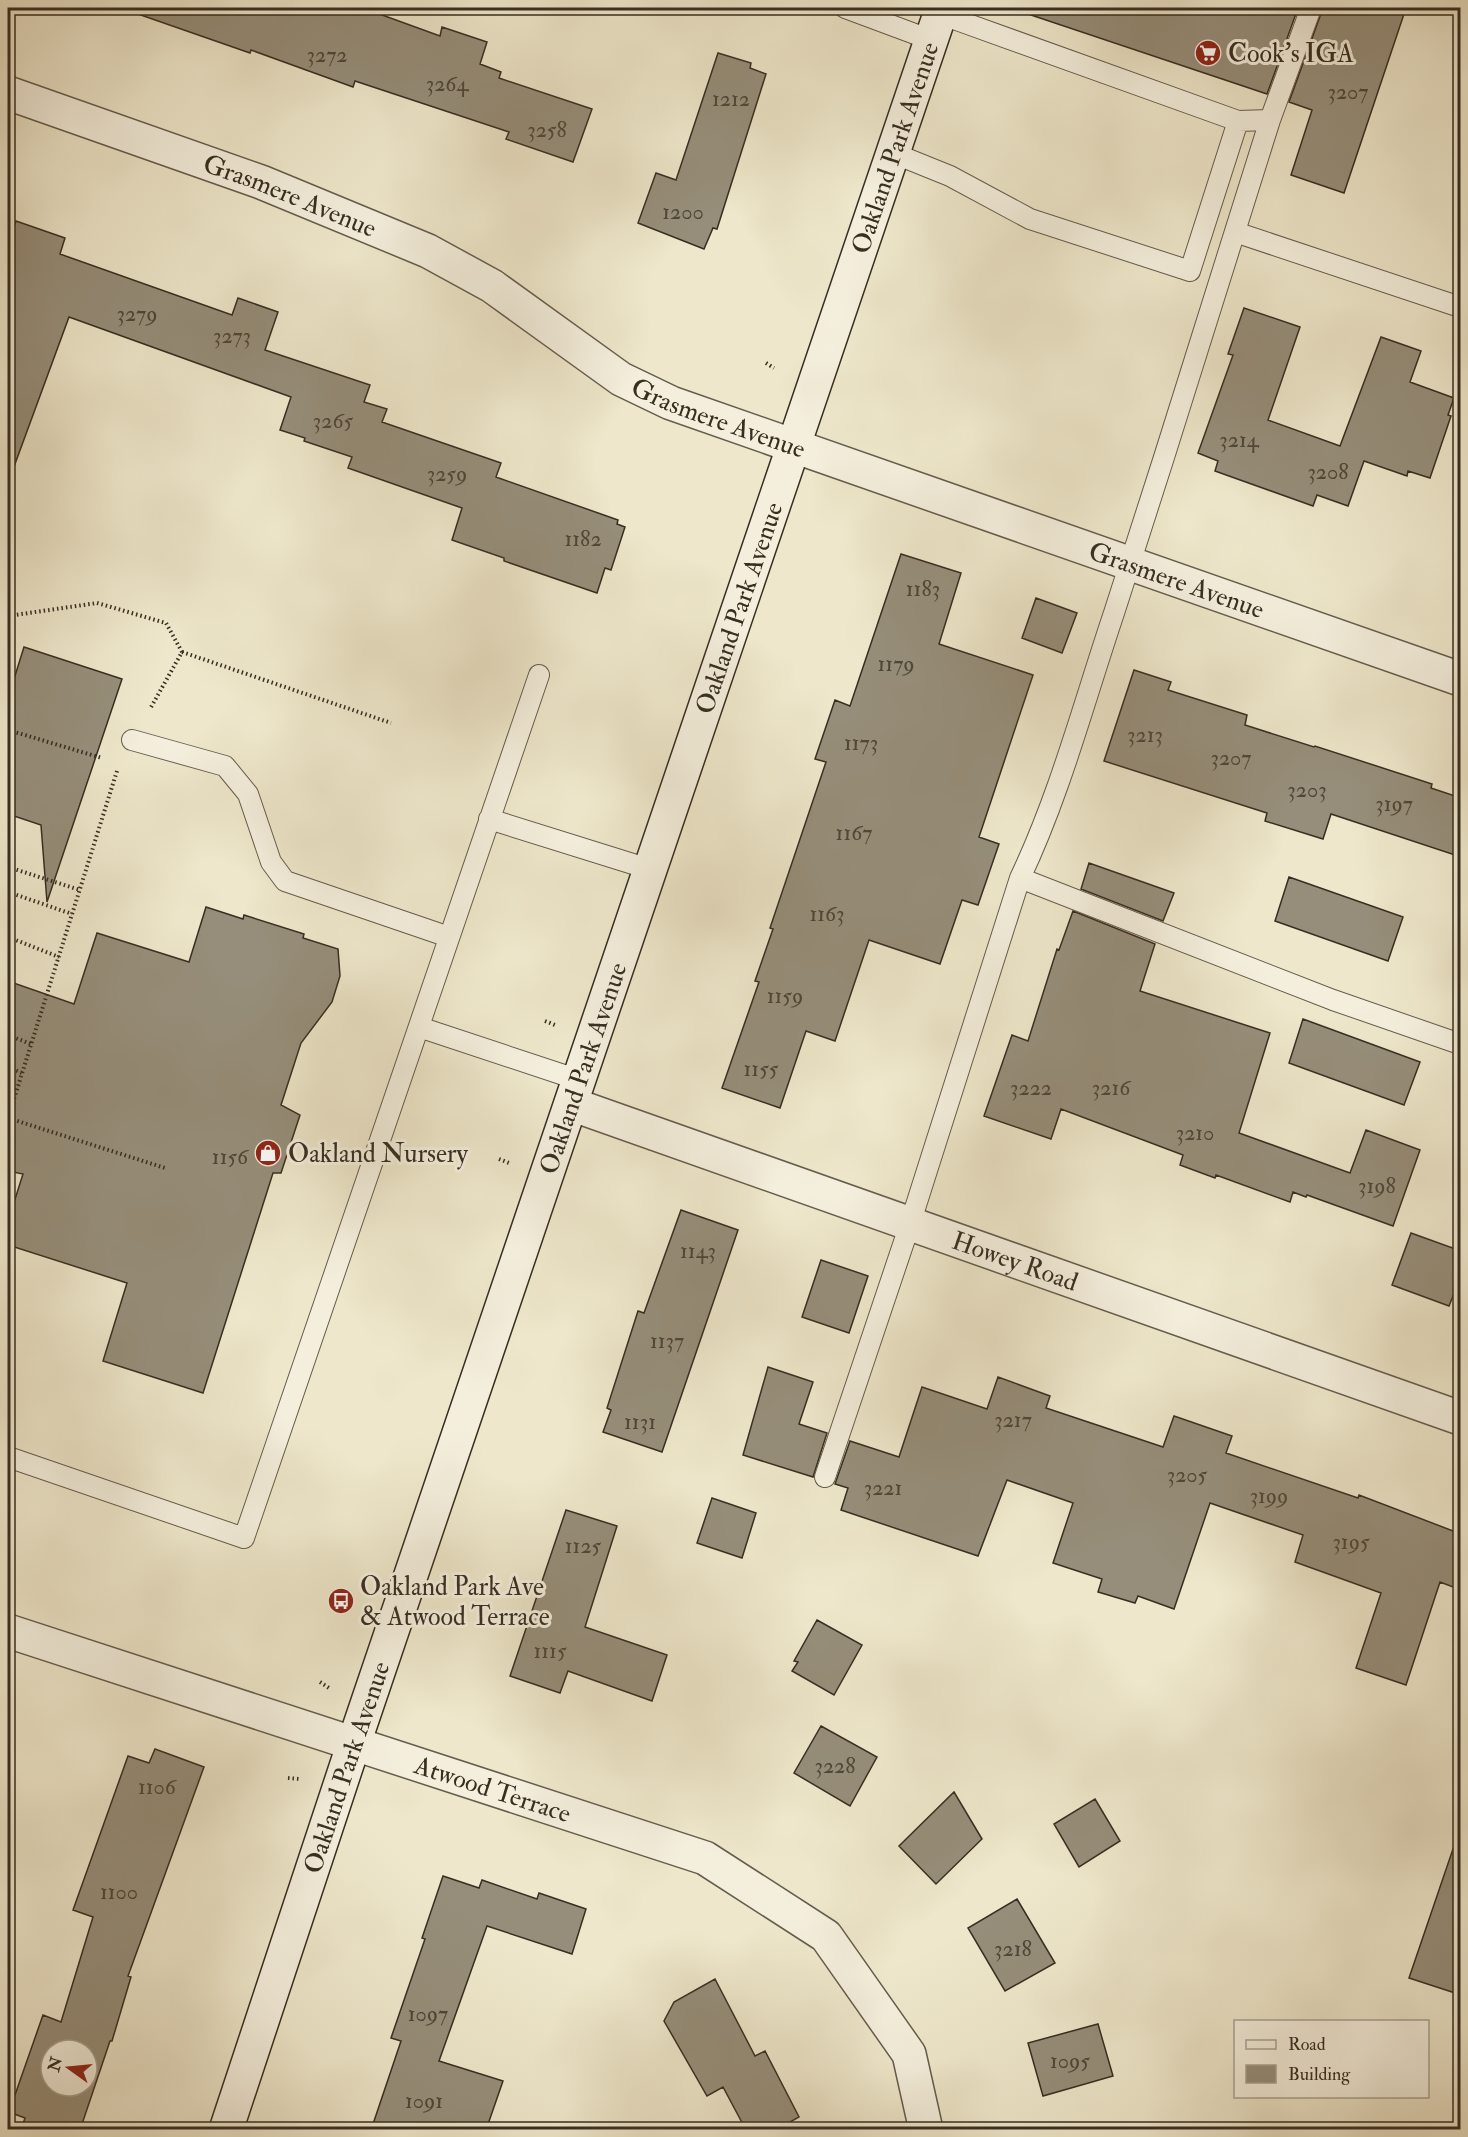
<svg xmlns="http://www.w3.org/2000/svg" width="1468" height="2137" viewBox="0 0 1468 2137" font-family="'IM FELL Double Pica',serif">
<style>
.building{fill:#968e7a;stroke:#372e22;stroke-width:1.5;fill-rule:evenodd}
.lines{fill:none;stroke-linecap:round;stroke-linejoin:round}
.service-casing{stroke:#655c4c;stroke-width:22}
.minor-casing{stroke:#655c4c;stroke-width:36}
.secondary-casing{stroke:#372e22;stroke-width:36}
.path{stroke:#372e22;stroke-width:4;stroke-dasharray:1.5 3;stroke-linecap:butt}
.service{stroke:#f4efdd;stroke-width:20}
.minor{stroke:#f4efdd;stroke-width:33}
.secondary{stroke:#f4efdd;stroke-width:33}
.labels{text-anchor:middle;stroke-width:6;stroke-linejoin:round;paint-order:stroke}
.number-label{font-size:22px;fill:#4f4638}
.poi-label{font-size:26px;fill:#372e22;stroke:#f4efdd;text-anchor:start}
.street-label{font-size:26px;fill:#372e22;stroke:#f4efdd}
</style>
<rect width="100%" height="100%" fill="#eee7cb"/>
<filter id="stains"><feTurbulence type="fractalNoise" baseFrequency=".00333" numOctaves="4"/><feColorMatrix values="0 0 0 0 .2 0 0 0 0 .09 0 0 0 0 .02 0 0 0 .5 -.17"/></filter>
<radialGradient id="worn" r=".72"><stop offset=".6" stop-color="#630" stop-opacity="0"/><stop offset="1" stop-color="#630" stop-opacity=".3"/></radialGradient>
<path class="building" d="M136,8H363L440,36L442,27L487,42L480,64L501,72L499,78L592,109L573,162L506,139L509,132L355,81L353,87L251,50L250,53L135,13Z
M1030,8H1298L1267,94L1028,14Z
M1323,8H1406L1344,193L1291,175L1312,110L1289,102Z
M718,53L751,63L750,68L766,74L717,229L713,228L704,249L638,223L656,173L676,180Z
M16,221L65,238L60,254L232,315L238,298L278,312L265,350L370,385L364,402L387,409L382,422L501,463L496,477L618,520L617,524L625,527L611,570L605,568L597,593L504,561V558L452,540L462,508L348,468L352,457L304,441L305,438L280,430L291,397L69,317L12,472L8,471V246Z
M1244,308L1300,327L1268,420L1340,446L1381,337L1421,351L1410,382L1454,398L1448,415L1451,416L1430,478L1408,471L1407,476L1364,461L1348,506L1317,495L1313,506L1215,471L1218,461L1198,453L1233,355L1228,354Z
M901,554L961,573L939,644L1033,675L979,837L999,844L978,905L962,900L940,964L869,940L835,1041L806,1031L780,1108L722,1088L759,982L755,981L773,929L770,928L826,762L815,759L835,700L850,706Z
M1036,598L1077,613L1062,653L1022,638Z
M24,647L122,679L47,902L41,825L8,814V698Z
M1134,670L1171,682L1168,690L1247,715L1245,725L1314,747L1315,746L1432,784L1431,788L1461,798V857L1331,814L1323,839L1265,821L1267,813L1104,761Z
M1089,863L1174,893L1163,921L1081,889Z
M1289,877L1403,917L1388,961L1275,921Z
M206,907L243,919L244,915L304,934L303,938L338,949L340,976L332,1002L301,1043L281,1105L300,1115L281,1173H273L203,1393L103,1361L127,1283L8,1245V1221L23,1174L8,1171V981L74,1004L97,933L189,962Z
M1073,911L1155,944L1140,991L1270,1033L1239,1133L1350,1173L1366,1130L1420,1150L1393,1226L1307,1195L1306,1197L1293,1192L1290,1202L1216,1175L1215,1178L1180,1165L1183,1155L1061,1109L1051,1139L984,1116L1012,1035L1028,1041L1057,949L1059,950Z
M1303,1019L1420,1062L1404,1105L1289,1063Z
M681,1210L738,1230L662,1452L603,1432L611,1410L607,1408L638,1311L644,1313Z
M1411,1233L1461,1251V1276L1449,1306L1392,1285Z
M821,1260L868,1276L849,1333L802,1317Z
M768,1367L813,1382L799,1424L827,1433L813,1477L743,1455Z
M998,1377L1050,1396L1046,1408L1163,1447L1174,1416L1232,1436L1226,1453L1358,1498L1359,1495L1461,1534V1590L1440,1582L1406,1685L1356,1668L1381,1593L1295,1562L1303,1535L1210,1503L1174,1609L1138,1596L1135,1603L1098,1592L1102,1579L1053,1563L1073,1503L1007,1480L978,1556L841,1510L848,1488L835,1484L850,1441L899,1457L922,1387L987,1409Z
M712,1498L756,1513L742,1558L697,1543Z
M566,1510L617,1526L585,1627L667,1655L652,1701L568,1671L560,1693L510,1676Z
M817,1620L862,1645L834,1695L792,1671L798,1662L794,1661Z
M821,1726L877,1757L850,1806L794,1773Z
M155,1749L204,1767L128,1976L131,1977L112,2041H110L80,2130H21L25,2118L9,2112L43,2015L61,2022L93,1917L73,1910L128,1756L149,1763ZM51,2050H87V2086H51Z
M954,1792L982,1839L936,1884L899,1846Z
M1095,1799L1120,1841L1079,1867L1054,1824Z
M1454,1846L1461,1847V1995L1409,1978Z
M443,1876L479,1888L482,1880L537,1899L539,1893L586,1909L572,1954L487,1926L439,2061L503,2081L486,2130H371L401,2041L391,2038L425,1939L422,1938Z
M1017,1899L1055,1963L1005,1991L968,1928Z
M715,1979L755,2056L765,2051L799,2117L776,2130H746L723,2087L707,2096L664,2021L674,2002Z
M1098,2024L1113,2076L1043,2096L1028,2043Z"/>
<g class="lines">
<g class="service-casing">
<path id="service" d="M845,8L931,40
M1238,121L1270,120L1311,8
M893,153L950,176L1030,219L1190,271L1238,121L940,14
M1235,232L1460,307
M132,740L225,766L248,794L271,862L285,881L449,937
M489,819L649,869
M1020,878L1333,1000L1460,1044
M419,1027L579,1080
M8,1457L244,1538L539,675
M825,1477L910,1224L1020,878C1060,794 1084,702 1114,613C1167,449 1219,285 1270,120"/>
</g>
<g class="minor-casing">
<g id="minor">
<path id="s1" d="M8,93L261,182L428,251L492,286L621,379L671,403L1460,679"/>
<path id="s2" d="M571,1104L1460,1418"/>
<path id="s3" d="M8,1631L705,1858L826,1936L909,2054L926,2130"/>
</g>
</g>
<g class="secondary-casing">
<g id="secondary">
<path id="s4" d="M226,2130L354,1743L942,8"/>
</g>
</g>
<path class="path" d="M766,363L774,368
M8,616L97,603L166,623L182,652L150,709
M182,652L391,723
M8,730L102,758
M117,771L8,1118L165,1168
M8,867L80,890
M8,892L72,914
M8,937L59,957
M545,1021L555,1025
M8,1035L31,1044
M8,1067L22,1073
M499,1159L509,1163
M320,1682L329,1688
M288,1778L300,1779"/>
<use href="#service" class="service"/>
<use href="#minor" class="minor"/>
<use href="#secondary" class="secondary"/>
</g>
<defs>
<g id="supermarket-disc" transform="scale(1.35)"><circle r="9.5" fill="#8f2418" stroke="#f4efdd"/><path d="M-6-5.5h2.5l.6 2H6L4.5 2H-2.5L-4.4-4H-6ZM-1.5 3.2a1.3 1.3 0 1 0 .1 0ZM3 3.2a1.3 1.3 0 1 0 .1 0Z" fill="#fff"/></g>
<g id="shop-disc" transform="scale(1.35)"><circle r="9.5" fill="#8f2418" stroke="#f4efdd"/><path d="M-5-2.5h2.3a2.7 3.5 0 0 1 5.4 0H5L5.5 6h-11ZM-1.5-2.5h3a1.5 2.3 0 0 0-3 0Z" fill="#fff"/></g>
<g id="bus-disc" transform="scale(1.35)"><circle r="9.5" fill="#8f2418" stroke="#f4efdd"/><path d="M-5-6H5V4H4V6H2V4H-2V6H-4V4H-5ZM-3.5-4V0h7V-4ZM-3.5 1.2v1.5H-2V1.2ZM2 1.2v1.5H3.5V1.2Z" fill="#fff"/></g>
</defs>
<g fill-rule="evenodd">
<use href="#supermarket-disc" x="1208" y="53"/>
<use href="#shop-disc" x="268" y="1153"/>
<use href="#bus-disc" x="341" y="1601"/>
</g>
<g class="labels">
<g class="number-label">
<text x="327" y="62">3272</text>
<text x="447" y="91">3264</text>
<text x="1348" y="99">3207</text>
<text x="731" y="106">1212</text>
<text x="547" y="137">3258</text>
<text x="683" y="219">1200</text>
<text x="137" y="321">3279</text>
<text x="232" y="343">3273</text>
<text x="333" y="428">3265</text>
<text x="1239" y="447">3214</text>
<text x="1328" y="479">3208</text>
<text x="447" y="481">3259</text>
<text x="583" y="546">1182</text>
<text x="923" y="596">1183</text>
<text x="896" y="671">1179</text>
<text x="1145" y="742">3213</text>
<text x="861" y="750">1173</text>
<text x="1231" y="765">3207</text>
<text x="1307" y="797">3203</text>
<text x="1394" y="811">3197</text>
<text x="854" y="840">1167</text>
<text x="827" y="921">1163</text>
<text x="785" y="1003">1159</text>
<text x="761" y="1076">1155</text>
<text x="1031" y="1095">3222</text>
<text x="1111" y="1095">3216</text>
<text x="1195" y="1140">3210</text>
<text x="230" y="1164">1156</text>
<text x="1377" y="1193">3198</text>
<text x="698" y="1258">1143</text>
<text x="667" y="1348">1137</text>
<text x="1013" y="1427">3217</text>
<text x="640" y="1429">1131</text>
<text x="1187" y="1482">3205</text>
<text x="883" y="1495">3221</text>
<text x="1269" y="1503">3199</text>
<text x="1351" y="1549">3195</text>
<text x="583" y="1553">1125</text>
<text x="550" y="1658">1115</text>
<text x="835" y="1773">3228</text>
<text x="157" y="1794">1106</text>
<text x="119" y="1899">1100</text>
<text x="1013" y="1956">3218</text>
<text x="428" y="2021">1097</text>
<text x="1070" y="2068">1095</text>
<text x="424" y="2108">1091</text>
</g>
<g class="poi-label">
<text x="1228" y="62">Cook's IGA</text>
<text x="288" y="1162">Oakland Nursery</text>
<text x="360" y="1595">Oakland Park Ave<tspan x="360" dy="30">&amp; Atwood Terrace</tspan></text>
</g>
<g class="street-label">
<text dy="9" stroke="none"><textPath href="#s4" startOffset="2092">Oakland Park Avenue</textPath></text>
<text dy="9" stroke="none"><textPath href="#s1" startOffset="300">Grasmere Avenue</textPath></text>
<text dy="9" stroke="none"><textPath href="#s1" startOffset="786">Grasmere Avenue</textPath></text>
<text dy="9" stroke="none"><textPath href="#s1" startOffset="1272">Grasmere Avenue</textPath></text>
<text dy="9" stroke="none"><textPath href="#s4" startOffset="1606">Oakland Park Avenue</textPath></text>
<text dy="9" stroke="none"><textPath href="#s4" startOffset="1120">Oakland Park Avenue</textPath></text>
<text dy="9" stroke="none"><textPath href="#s2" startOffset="471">Howey Road</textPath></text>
<text dy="9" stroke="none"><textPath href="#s4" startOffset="382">Oakland Park Avenue</textPath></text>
<text dy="9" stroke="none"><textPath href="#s3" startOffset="510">Atwood Terrace</textPath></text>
</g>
</g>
<rect width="1468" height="2137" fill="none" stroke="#eee7cb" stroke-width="30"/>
<rect x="9" y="9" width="1450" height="2119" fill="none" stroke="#372e22" stroke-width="3"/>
<rect x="15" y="15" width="1438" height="2107" fill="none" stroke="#372e22" stroke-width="1.5"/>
<rect x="1234" y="2020" width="195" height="78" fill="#f4efdd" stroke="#a8a292" stroke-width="1.5"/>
<rect x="1246" y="2040" width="30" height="9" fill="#f4efdd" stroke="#a8a292" stroke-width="1.5"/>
<text x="1288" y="2050" font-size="18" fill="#372e22">Road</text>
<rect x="1246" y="2065" width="30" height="18" fill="#968e7a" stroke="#a8a292" stroke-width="1.5"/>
<text x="1288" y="2080" font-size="18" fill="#372e22">Building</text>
<g transform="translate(69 2068) rotate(285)"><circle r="28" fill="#f4efdd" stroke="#a8a292" stroke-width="1.5"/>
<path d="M0-4.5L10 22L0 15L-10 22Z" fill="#8f2418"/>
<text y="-9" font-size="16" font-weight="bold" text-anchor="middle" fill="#372e22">N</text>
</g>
<rect width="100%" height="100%" filter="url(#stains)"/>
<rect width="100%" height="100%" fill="url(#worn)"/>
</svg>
